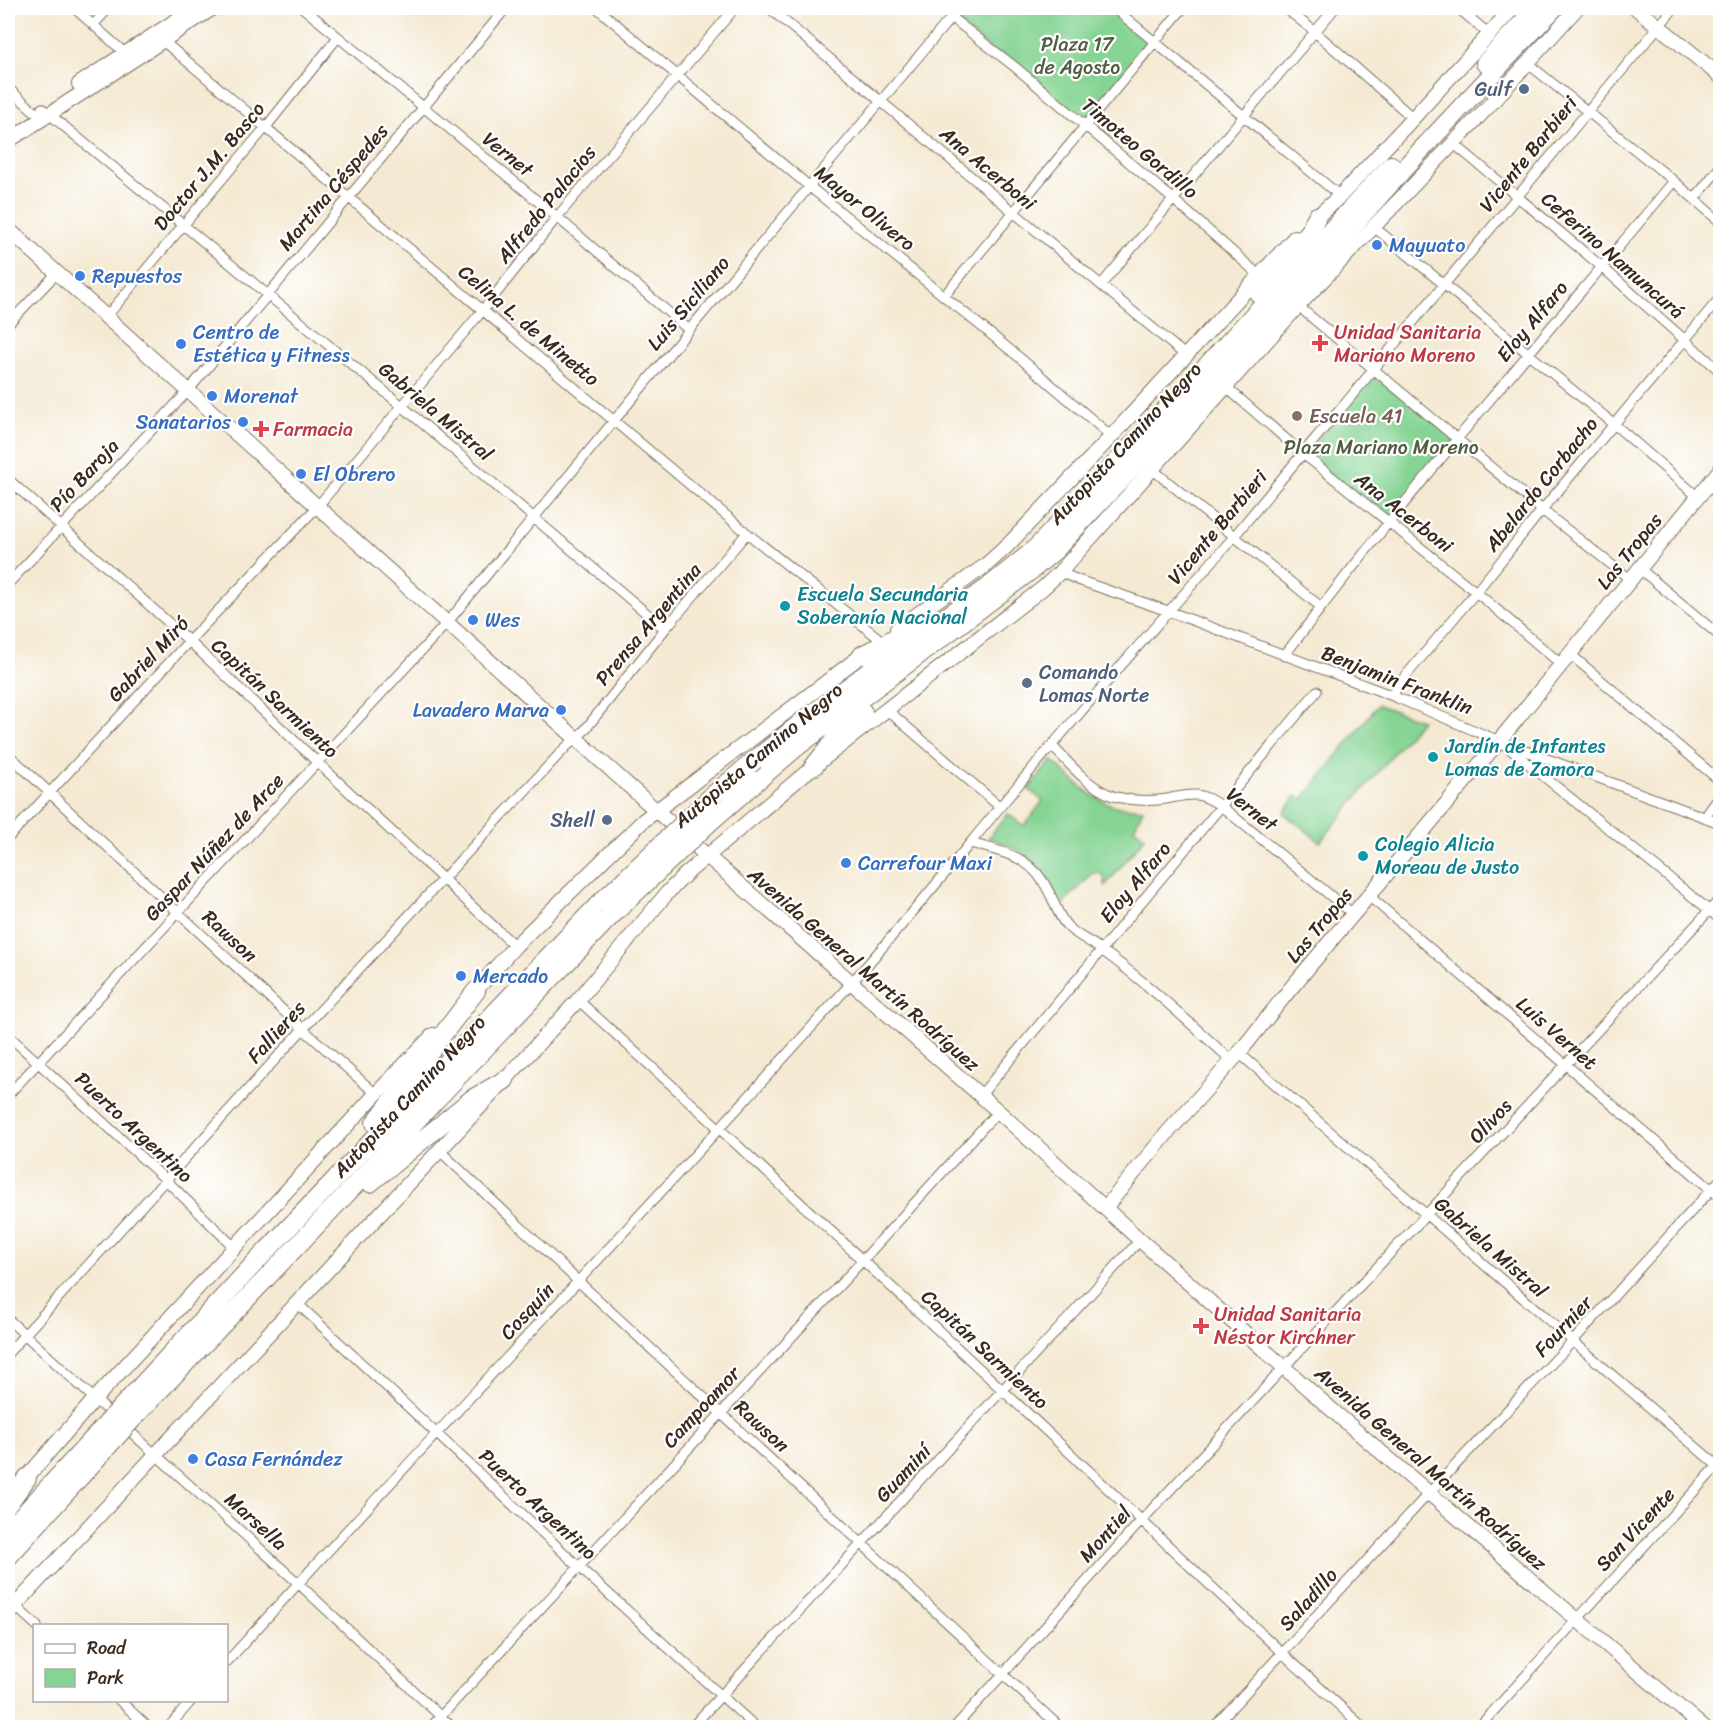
<svg xmlns="http://www.w3.org/2000/svg" width="1728" height="1735" viewBox="0 0 1728 1735" font-family="Sriracha,sans-serif">
<style>
.green{fill:#86d494;stroke:#607f59;stroke-width:1.5}
.lines{fill:none;stroke-linecap:round;stroke-linejoin:round}
.street-casing{stroke:#7c6d5d;stroke-width:11}
.secondary-casing{stroke:#7c6d5d;stroke-width:16}
.highway-casing{stroke:#7c6d5d;stroke-width:20}
.street{stroke:#fff;stroke-width:9}
.secondary{stroke:#fff;stroke-width:14}
.highway{stroke:#fff;stroke-width:18}
.highway-bridge-casing{stroke:#7c6d5d;stroke-width:20;stroke-linecap:butt}
.highway-bridge{stroke:#fff;stroke-width:18}
.service-dot{fill:#5c6f8a;stroke:#fff;stroke-width:2}
.shop-dot{fill:#3f7fe0;stroke:#fff;stroke-width:2}
.health-dot{fill:#e0444e;stroke:#fff;stroke-width:2}
.education-dot{fill:#8d6e63;stroke:#fff;stroke-width:2}
.culture-dot{fill:#0f9aa8;stroke:#fff;stroke-width:2}
.labels{text-anchor:middle;stroke-width:4.5;stroke-linejoin:round;paint-order:stroke}
.park-label{font-size:20px;fill:#525d41;stroke:#fff}
.service-label{font-size:20px;fill:#4e5e75;stroke:#fff;text-anchor:end}
.street-label{font-size:20px;fill:#3b2a1e;stroke:#fff}
.shop-label{font-size:20px;fill:#366cbe;stroke:#fff;text-anchor:start}
.health-label{font-size:20px;fill:#be3a42;stroke:#fff;text-anchor:start}
.education-label{font-size:20px;fill:#785e54;stroke:#fff;text-anchor:start}
.culture-label{font-size:20px;fill:#0d838f;stroke:#fff;text-anchor:start}
</style>
<rect width="100%" height="100%" fill="#fff"/>
<filter id="ink" filterUnits="userSpaceOnUse"><feTurbulence type="fractalNoise" baseFrequency=".0167" numOctaves="2"/><feDisplacementMap in="SourceGraphic" scale="12" xChannelSelector="R" yChannelSelector="G"/><feConvolveMatrix kernelMatrix="1 2 1 2 8 2 1 2 1" color-interpolation-filters="sRGB"/></filter>
<filter id="wash" filterUnits="userSpaceOnUse"><feTurbulence type="fractalNoise" baseFrequency=".008" numOctaves="4" result="noise"/><feDisplacementMap in="SourceGraphic" scale="24" xChannelSelector="R" yChannelSelector="G"/><feGaussianBlur stdDeviation="1.35" result="paint"/><feColorMatrix in="noise" values="0 0 0 0 0 0 0 0 0 0 0 0 0 0 0 0 0 1.4 0 .05"/><feComposite in="paint" operator="in"/></filter>
<g filter="url(#wash)">
<rect width="100%" height="100%" fill="#f4e9d2"/>
<path class="green" d="M959,8H1114L1154,41L1084,125L951,17Z
M1373,368L1456,439L1389,524L1305,456Z
M1378,705L1421,720L1320,842L1284,813L1296,796L1302,800Z
M1052,760C1071,778 1092,801 1119,807C1127,808 1135,808 1143,809L1134,828L1145,837L1105,886C1106,877 1102,870 1092,874L1060,907C1055,896 1051,883 1044,873C1033,856 1007,844 988,838L1008,814L1024,826L1043,801L1028,789Z"/>
</g>
<g filter="url(#ink)">
<g class="lines">
<g class="street-casing">
<path id="street" d="M74,8L125,53L126,57
M303,8L557,217L689,330
M597,8L810,187L1020,358L1111,436
M769,8L1185,355
M939,8L1015,67L1174,200L1259,275
M1114,8L1340,196
M1285,8L1314,31L1413,118
M1458,8L1489,34
M94,24L109,8
M160,37L163,41L747,533L881,640
M1526,62L1674,181L1720,222
M8,88L42,118
M42,108L402,406L665,629
M1453,143L1602,267L1720,371
M1695,198L1720,167
M1374,227L1614,424L1698,497
M1101,285L1335,8
M944,296L1183,8
M1298,306L1542,510L1631,580
M106,317L266,127L338,37
M8,324L57,273
M1226,387L1302,453L1476,592L1561,664
M1152,469L1321,607
M8,479L189,641L317,762L515,946
M1708,485L1720,496
M1640,569L1720,636
M1060,572L1078,580L1168,611L1393,696L1499,741L1720,823
M8,584L188,391L506,8
M1570,654L1720,781
M1284,656C1408,492 1543,338 1674,181
M1393,696L1398,685L1476,592L1542,510L1720,298
M886,709L1000,807
M1505,745L1720,919
M1052,746C1071,765 1087,786 1113,796C1127,800 1145,801 1159,800C1172,799 1183,794 1196,795C1206,796 1213,801 1221,806L1353,914
M8,754L303,1029L376,1094
M1705,817L1720,796
M8,838L189,641L317,507L483,310L557,217L735,8
M971,843C1007,854 1031,855 1049,892C1055,903 1059,919 1069,928C1079,937 1092,942 1103,951C1148,984 1190,1023 1232,1061
M1369,896L1720,1197
M578,1000C739,1146 899,1293 1057,1441C1160,1537 1260,1634 1364,1728
M8,1035L166,1180L235,1248
M1239,1053L1720,1468
M8,1095L447,623L689,330L959,8
M980,1096L1317,691
M440,1151L579,1282L1061,1728
M297,1303L579,1567L757,1728
M8,1319L114,1417
M8,1353L303,1029L565,748L584,731L665,629L747,533
M124,1426L298,1583L453,1728
M15,1606L37,1626
M226,1663C433,1433 648,1211 853,981C904,924 951,866 1000,807C1075,716 1154,629 1231,540C1267,497 1302,453 1339,411L1674,8
M119,1700L149,1728
M168,1728L192,1700
M430,1728L862,1261L998,1111
M691,1728L862,1543L1140,1240
M954,1728L1142,1520L1720,899
M1213,1728L1429,1493L1573,1341L1720,1180
M1478,1728L1720,1463"/>
</g>
<g class="secondary-casing">
<path id="secondary" d="M1636,8L1720,76
M79,84L195,8
M8,141L213,8
M1311,222L1340,196L1413,118L1513,8
M8,229L707,856L998,1111L1140,1240L1340,1417L1704,1728
M897,629L986,565L1007,546L1108,440L1295,237
M469,998L515,946L644,820L870,649
M1105,1208L1168,1132L1239,1053L1291,988L1499,741L1720,470
M20,1485L94,1400L376,1094L433,1035
M9,1612L505,1080L578,1000L668,892L687,873L814,766L1043,588L1060,572L1298,306L1486,109L1577,8"/>
</g>
<g class="highway-casing">
<path id="highway" d="M1485,63L1536,8
M1258,293L1310,231L1317,216
M862,655L886,643L913,627
M755,760L808,717L867,673L987,588L1034,550L1201,372L1391,165
M814,766L845,727L863,712
M757,781L798,746L1033,569L1054,551L1220,374L1409,163L1554,8
M375,1123L476,991
M370,1183L472,1099L505,1080
M127,1401L254,1264L599,904
M139,1412L607,920
M8,1504L27,1478
M8,1531L99,1432
M8,1557L109,1445
M8,1612L15,1606"/>
</g>
<use href="#street" class="street"/>
<use href="#secondary" class="secondary"/>
<use href="#highway" class="highway"/>
<g class="highway-bridge-casing">
<path id="highway-bridge" d="M599,904L712,796L755,760
M607,920L710,822L757,781
M99,1432L127,1401
M109,1445L139,1412"/>
</g>
<use href="#highway-bridge" class="highway-bridge"/>
</g>
</g>
<g class="service-dot">
<circle cx="1524" cy="89" r="6"/>
<circle cx="1027" cy="683" r="6"/>
<circle cx="607" cy="820" r="6"/>
</g>
<g class="shop-dot">
<circle cx="1377" cy="245" r="6"/>
<circle cx="80" cy="276" r="6"/>
<circle cx="181" cy="344" r="6"/>
<circle cx="212" cy="396" r="6"/>
<circle cx="243" cy="422" r="6"/>
<circle cx="301" cy="474" r="6"/>
<circle cx="473" cy="620" r="6"/>
<circle cx="561" cy="710" r="6"/>
<circle cx="846" cy="863" r="6"/>
<circle cx="461" cy="976" r="6"/>
<circle cx="193" cy="1459" r="6"/>
</g>
<g class="health-dot">
<path d="M1317 334h6v6h6v6h-6v6h-6v-6h-6v-6h6z"/>
<path d="M258 420h6v6h6v6h-6v6h-6v-6h-6v-6h6z"/>
<path d="M1198 1317h6v6h6v6h-6v6h-6v-6h-6v-6h6z"/>
</g>
<circle class="education-dot" cx="1297" cy="416" r="6"/>
<g class="culture-dot">
<circle cx="785" cy="606" r="6"/>
<circle cx="1433" cy="757" r="6"/>
<circle cx="1363" cy="856" r="6"/>
</g>
<g class="labels">
<g class="park-label">
<text x="1077" y="51">Plaza 17<tspan x="1077" dy="23">de Agosto</tspan></text>
<text x="1381" y="454">Plaza Mariano Moreno</text>
</g>
<g class="service-label">
<text x="1512" y="96">Gulf</text>
<text x="1039" y="679" text-anchor="start">Comando<tspan x="1039" dy="23">Lomas Norte</tspan></text>
<text x="595" y="827">Shell</text>
</g>
<g class="street-label">
<text transform="translate(1140 148) rotate(40)" y="7">Timoteo Gordillo</text>
<text transform="translate(508 154) rotate(39)" y="7">Vernet</text>
<text transform="translate(1528 154) rotate(-51)" y="7">Vicente Barbieri</text>
<text transform="translate(209 166) rotate(-50)" y="7">Doctor J.M. Basco</text>
<text transform="translate(988 168) rotate(40)" y="7">Ana Acerboni</text>
<text transform="translate(333 187) rotate(-50)" y="7">Martina Céspedes</text>
<text transform="translate(546 204) rotate(-51)" y="7">Alfredo Palacios</text>
<text transform="translate(865 208) rotate(39)" y="7">Mayor Olivero</text>
<text transform="translate(1613 255) rotate(41)" y="7">Ceferino Namuncurá</text>
<text transform="translate(688 303) rotate(-50)" y="7">Luis Siciliano</text>
<text transform="translate(1532 321) rotate(-50)" y="7">Eloy Alfaro</text>
<text transform="translate(529 325) rotate(40)" y="7">Celina L. de Minetto</text>
<text transform="translate(436 411) rotate(40)" y="7">Gabriela Mistral</text>
<text transform="translate(1125 443) rotate(-47)" y="7">Autopista Camino Negro</text>
<text transform="translate(84 475) rotate(-47)" y="7">Pío Baroja</text>
<text transform="translate(1541 484) rotate(-51)" y="7">Abelardo Corbacho</text>
<text transform="translate(1404 512) rotate(38)" y="7">Ana Acerboni</text>
<text transform="translate(1217 527) rotate(-50)" y="7">Vicente Barbieri</text>
<text transform="translate(1629 551) rotate(-51)" y="7">Las Tropas</text>
<text transform="translate(648 624) rotate(-50)" y="7">Prensa Argentina</text>
<text transform="translate(148 659) rotate(-47)" y="7">Gabriel Miró</text>
<text transform="translate(1397 680) rotate(21)" y="7">Benjamin Franklin</text>
<text transform="translate(275 698) rotate(43)" y="7">Capitán Sarmiento</text>
<text transform="translate(758 755) rotate(-40)" y="7">Autopista Camino Negro</text>
<text transform="translate(1252 809) rotate(38)" y="7">Vernet</text>
<text transform="translate(214 847) rotate(-47)" y="7">Gaspar Núñez de Arce</text>
<text transform="translate(1135 882) rotate(-50)" y="7">Eloy Alfaro</text>
<text transform="translate(1319 925) rotate(-50)" y="7">Las Tropas</text>
<text transform="translate(230 936) rotate(43)" y="7">Rawson</text>
<text transform="translate(864 969) rotate(41)" y="7">Avenida General Martín Rodríguez</text>
<text transform="translate(276 1032) rotate(-48)" y="7">Fallieres</text>
<text transform="translate(1557 1033) rotate(41)" y="7">Luis Vernet</text>
<text transform="translate(409 1096) rotate(-47)" y="7">Autopista Camino Negro</text>
<text transform="translate(1490 1121) rotate(-47)" y="7">Olivos</text>
<text transform="translate(134 1127) rotate(43)" y="7">Puerto Argentino</text>
<text transform="translate(1491 1247) rotate(41)" y="7">Gabriela Mistral</text>
<text transform="translate(527 1311) rotate(-47)" y="7">Cosquín</text>
<text transform="translate(1563 1326) rotate(-47)" y="7">Fournier</text>
<text transform="translate(985 1349) rotate(43)" y="7">Capitán Sarmiento</text>
<text transform="translate(701 1407) rotate(-47)" y="7">Campoamor</text>
<text transform="translate(762 1426) rotate(43)" y="7">Rawson</text>
<text transform="translate(1431 1468) rotate(41)" y="7">Avenida General Martín Rodríguez</text>
<text transform="translate(903 1473) rotate(-47)" y="7">Guaminí</text>
<text transform="translate(538 1504) rotate(43)" y="7">Puerto Argentino</text>
<text transform="translate(256 1521) rotate(42)" y="7">Marsella</text>
<text transform="translate(1635 1529) rotate(-47)" y="7">San Vicente</text>
<text transform="translate(1105 1534) rotate(-48)" y="7">Montiel</text>
<text transform="translate(1308 1599) rotate(-48)" y="7">Saladillo</text>
</g>
<g class="shop-label">
<text x="1389" y="252">Mayuato</text>
<text x="92" y="283">Repuestos</text>
<text x="193" y="339">Centro de<tspan x="193" dy="23">Estética y Fitness</tspan></text>
<text x="224" y="403">Morenat</text>
<text x="231" y="429" text-anchor="end">Sanatarios</text>
<text x="313" y="481">El Obrero</text>
<text x="485" y="627">Wes</text>
<text x="549" y="717" text-anchor="end">Lavadero Marva</text>
<text x="858" y="870">Carrefour Maxi</text>
<text x="473" y="983">Mercado</text>
<text x="205" y="1466">Casa Fernández</text>
</g>
<g class="health-label">
<text x="1334" y="339">Unidad Sanitaria<tspan x="1334" dy="23">Mariano Moreno</tspan></text>
<text x="273" y="436">Farmacia</text>
<text x="1214" y="1321">Unidad Sanitaria<tspan x="1214" dy="23">Néstor Kirchner</tspan></text>
</g>
<g class="education-label">
<text x="1309" y="423">Escuela 41</text>
</g>
<g class="culture-label">
<text x="797" y="601">Escuela Secundaria<tspan x="797" dy="23">Soberanía Nacional</tspan></text>
<text x="1445" y="753">Jardín de Infantes<tspan x="1445" dy="23">Lomas de Zamora</tspan></text>
<text x="1375" y="851">Colegio Alicia<tspan x="1375" dy="23">Moreau de Justo</tspan></text>
</g>
</g>
<rect width="1728" height="1735" fill="none" stroke="#fff" stroke-width="30"/>
<rect x="33" y="1624" width="195" height="78" fill="#ffffff" stroke="#b1aaa5" stroke-width="1.5"/>
<rect x="45" y="1644" width="30" height="9" fill="#ffffff" stroke="#b1aaa5" stroke-width="1.5"/>
<text x="87" y="1654" font-size="18" fill="#3b2a1e">Road</text>
<rect x="45" y="1669" width="30" height="18" fill="#86d494" stroke="#b1aaa5" stroke-width="1.5"/>
<text x="87" y="1684" font-size="18" fill="#3b2a1e">Park</text>
</svg>
